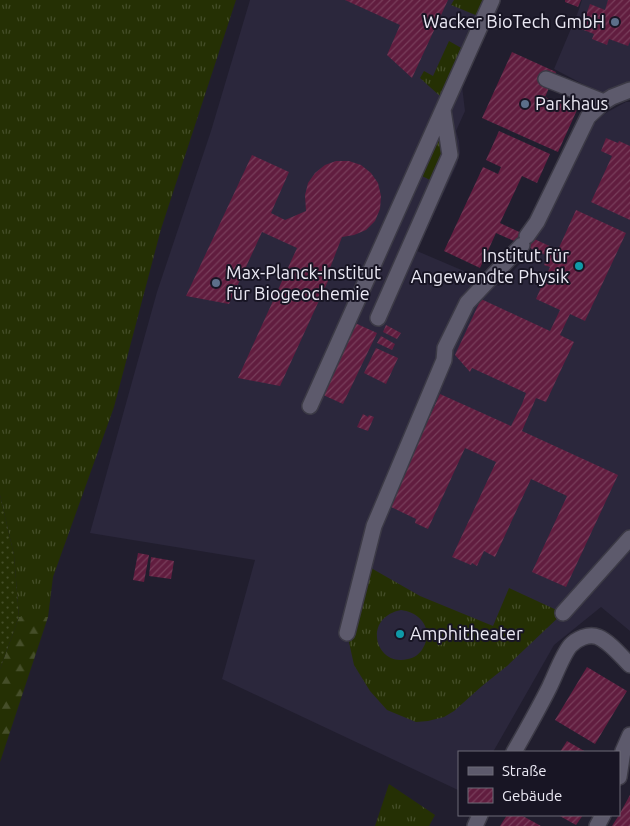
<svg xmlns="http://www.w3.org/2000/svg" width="630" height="826" viewBox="0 0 630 826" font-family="Ubuntu,sans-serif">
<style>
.built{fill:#2b273c}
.grass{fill:url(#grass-tufts);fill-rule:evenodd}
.forest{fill:url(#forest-firs)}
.garden{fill:url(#garden-dots)}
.building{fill:url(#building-hatch)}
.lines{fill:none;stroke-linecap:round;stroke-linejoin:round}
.minor-casing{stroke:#3c3a46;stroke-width:18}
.minor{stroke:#5d5a6c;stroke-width:15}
.service-dot{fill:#5c6f8a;stroke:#181524;stroke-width:2}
.culture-dot{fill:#0f9aa8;stroke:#181524;stroke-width:2}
.labels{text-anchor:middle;stroke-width:4;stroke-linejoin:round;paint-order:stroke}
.poi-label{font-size:18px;fill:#ebe9f4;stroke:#181524;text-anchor:start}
</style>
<defs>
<pattern id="grass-tufts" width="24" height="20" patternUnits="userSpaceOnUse" patternTransform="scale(1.25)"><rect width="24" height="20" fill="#253004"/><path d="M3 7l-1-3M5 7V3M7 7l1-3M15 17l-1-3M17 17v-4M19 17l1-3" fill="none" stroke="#454e29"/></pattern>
<pattern id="forest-firs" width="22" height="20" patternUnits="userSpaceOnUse" patternTransform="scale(1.25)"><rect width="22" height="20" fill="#253004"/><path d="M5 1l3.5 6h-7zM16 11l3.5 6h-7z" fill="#454e29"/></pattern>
<pattern id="garden-dots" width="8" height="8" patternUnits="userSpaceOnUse" patternTransform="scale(1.25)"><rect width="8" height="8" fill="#253004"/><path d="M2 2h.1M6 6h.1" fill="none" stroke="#454e29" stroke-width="1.8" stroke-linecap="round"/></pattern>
<pattern id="building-hatch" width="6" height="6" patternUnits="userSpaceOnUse" patternTransform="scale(1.25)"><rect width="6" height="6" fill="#611d3f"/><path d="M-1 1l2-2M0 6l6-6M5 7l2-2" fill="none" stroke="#783e5b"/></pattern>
</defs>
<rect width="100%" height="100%" fill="#211e2e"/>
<path class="built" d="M250,0H501L462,86L465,111L456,131L459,141L460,153L457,164L417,251L499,286L528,255L589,129L604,114L626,102H630V631L601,607L554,645L493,752H459L458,790L222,679L255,560L90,533L157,292L211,131Z
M582,0H630V83H626L602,94L554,69L578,12Z"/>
<path class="grass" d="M0,0H236L161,229L114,407L53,577L48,617H19L14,555L0,495Z
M454,0H485L478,16L451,5Z
M449,41L463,49L441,97L420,78L424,71L433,76Z
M440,137C447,155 439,164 432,181L422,176Z
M364,564L420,596L493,626L509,588L563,613L507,666L482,686L454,711L444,717L428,721L416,722L387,710L370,691L354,665L347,633ZM401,610C420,612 434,629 423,648C420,654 414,658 408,659C376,668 361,618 401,610Z
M389,784L435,815L429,826H375Z"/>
<path class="forest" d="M19,617H48L0,762V669Z"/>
<path class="garden" d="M0,495L14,555L19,617L0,669Z"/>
<path class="building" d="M345,0H448L412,78L387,55L400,25Z
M565,0H581L578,7L565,2Z
M608,0H630V42L628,46L609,39L607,45L592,39L594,34L581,29L590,4L605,10Z
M512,52L556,72L545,97L577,110L558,152L482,118Z
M499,131L550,154L537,183L522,176L500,223L558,250L576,210L626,233L585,321L570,314L560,335L574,342L546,402L536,398L522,431L618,475L566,587L532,572L567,496L531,479L495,557L484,551L477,566L472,563L471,565L452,557L496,462L465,448L428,529L415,523L416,519L389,506L440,394L511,426L522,404L526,393L472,368L470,372L455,355L481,299L550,331L560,310L536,299L550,267L544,265L548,256L496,233L480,268L444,251L483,167L498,174L501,167L486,160Z
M606,138L618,143L619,141L630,146V220L591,202L612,156L601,151Z
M252,155L289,172L271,213L285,220L306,211L305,195L308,183L315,173L325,165L336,161H349L361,165L371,173L378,183L381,196L380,209L375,221L366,230L354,235L342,237L330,268L333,270L280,386L238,378L297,248L262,232L229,304L186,296Z
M355,323L377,333L343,404L321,394Z
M386,325L401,333L397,339L383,332Z
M381,336L395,344L392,350L377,343Z
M376,348L398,358L386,384L364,373Z
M363,414L368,417L369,415L374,417L368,431L357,427Z
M138,553L149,555L144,582L133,580Z
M151,557L174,561L171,579L149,576Z
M587,667L627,691L595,744L555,720Z
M567,741L586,752H560Z
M630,795V826H612L619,815Z
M507,815H521L541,826H500Z
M558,815H583L576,825Z"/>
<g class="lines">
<g class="minor-casing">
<path id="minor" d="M546,79L604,102
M527,236L537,222L588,117L604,102L612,97L630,90
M378,318L450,155L443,110
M310,406L492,0
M563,613L630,538
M347,633L374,526L444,360L445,348L467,303L522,245
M514,752C526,731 538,710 549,688C555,676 562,656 570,646C576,639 589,633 598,637C610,642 621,656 630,665
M619,777L623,751L630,735
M475,826L480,815
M597,826L603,815"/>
</g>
<use href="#minor" class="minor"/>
</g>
<g class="service-dot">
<circle cx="615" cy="22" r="5"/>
<circle cx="525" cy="104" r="5"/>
<circle cx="216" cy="283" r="5"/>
</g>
<g class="culture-dot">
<circle cx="579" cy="266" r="5"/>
<circle cx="400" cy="634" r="5"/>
</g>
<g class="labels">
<g class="poi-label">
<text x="605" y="28" text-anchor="end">Wacker BioTech GmbH</text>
<text x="535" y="110">Parkhaus</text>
<text x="569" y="262" text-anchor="end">Institut für<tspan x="569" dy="21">Angewandte Physik</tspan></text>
<text x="226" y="279">Max-Planck-Institut<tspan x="226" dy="21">für Biogeochemie</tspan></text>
<text x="410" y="640">Amphitheater</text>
</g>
</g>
<rect x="458" y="751" width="162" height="65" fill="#181524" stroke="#6c6a77"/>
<rect x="468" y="767" width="25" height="8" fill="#5d5a6c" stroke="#6c6a77"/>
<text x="502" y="776" font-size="15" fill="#ebe9f4">Straße</text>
<rect x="468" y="788" width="25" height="15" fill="url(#building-hatch)" stroke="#6c6a77"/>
<text x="502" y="801" font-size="15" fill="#ebe9f4">Gebäude</text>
</svg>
